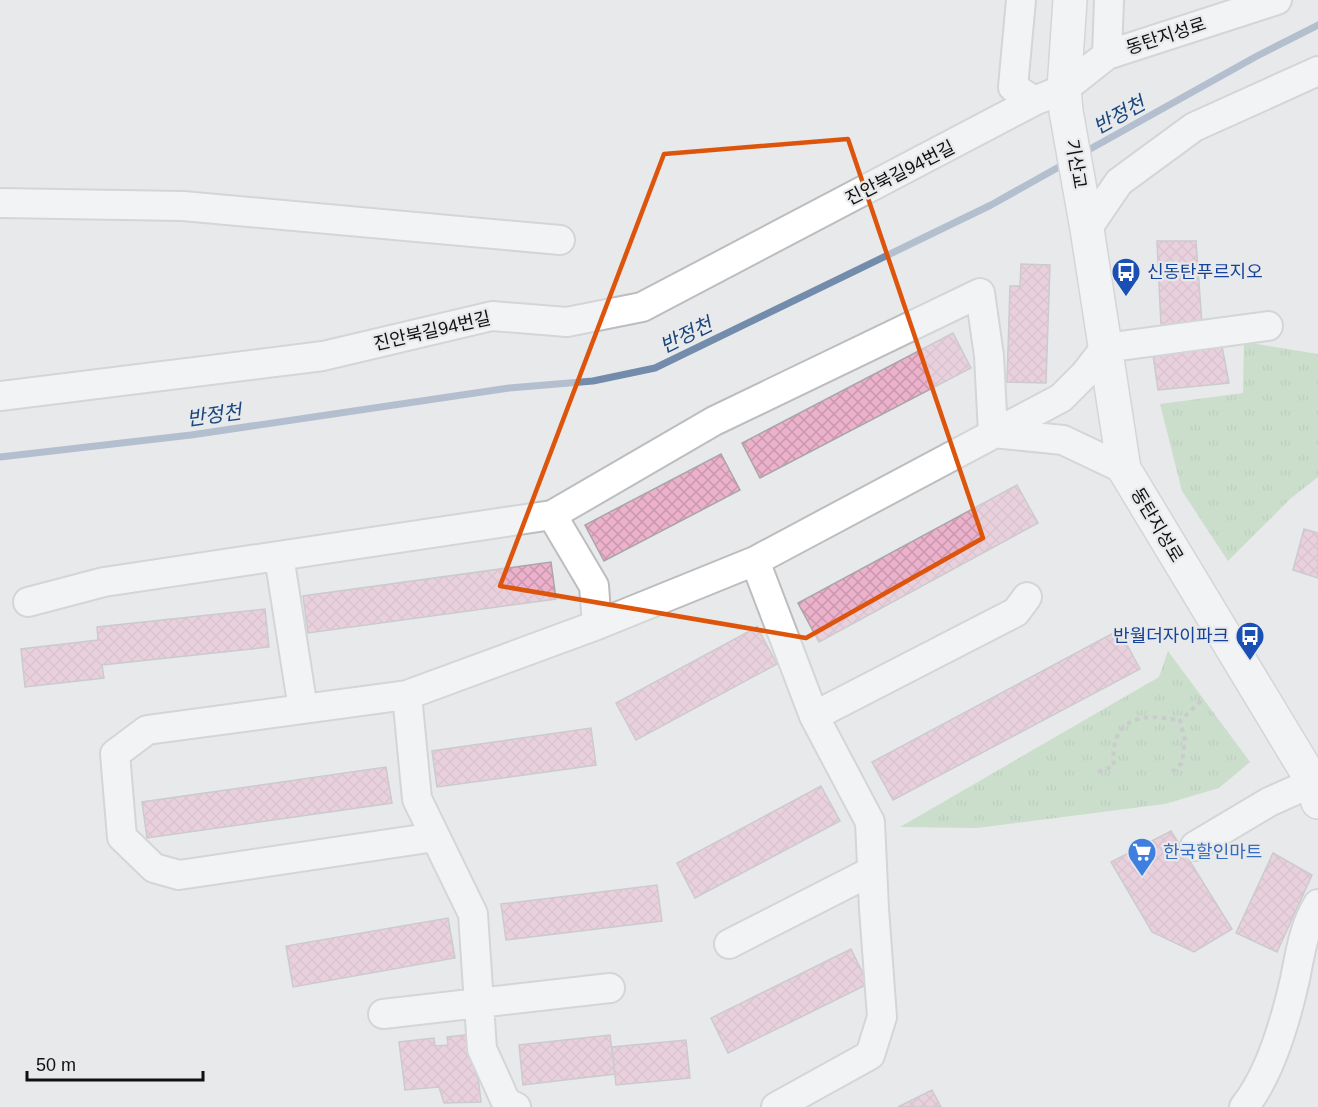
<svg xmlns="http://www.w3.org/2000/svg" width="1318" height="1107" viewBox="0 0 1318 1107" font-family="Arial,'Noto Sans KR',sans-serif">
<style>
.park{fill:url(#park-tufts)}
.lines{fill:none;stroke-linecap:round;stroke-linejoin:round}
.stream{stroke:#738cac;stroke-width:7}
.building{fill:url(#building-cross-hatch);stroke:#a8a6a7;stroke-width:1.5}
.minor-casing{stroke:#bdbdbf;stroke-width:32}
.major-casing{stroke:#bdbdbf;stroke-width:36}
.path{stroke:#a6a6a8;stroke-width:4;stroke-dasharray:4.5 4.5;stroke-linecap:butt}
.minor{stroke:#fff;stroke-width:28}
.major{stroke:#fff;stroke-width:33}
.marked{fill:none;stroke:#dd550c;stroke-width:4.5;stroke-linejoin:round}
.labels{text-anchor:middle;stroke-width:4.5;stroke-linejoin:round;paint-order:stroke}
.street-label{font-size:18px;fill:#101011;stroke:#e8e9eb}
.transit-label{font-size:18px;fill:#164399;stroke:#e8e9eb;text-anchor:start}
.shop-label{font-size:18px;fill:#366cbe;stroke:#e8e9eb;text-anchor:start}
.water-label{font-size:20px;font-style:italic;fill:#19467d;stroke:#e8e9eb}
</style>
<defs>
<pattern id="park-tufts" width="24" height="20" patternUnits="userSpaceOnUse" patternTransform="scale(1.5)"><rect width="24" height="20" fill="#a7d0a5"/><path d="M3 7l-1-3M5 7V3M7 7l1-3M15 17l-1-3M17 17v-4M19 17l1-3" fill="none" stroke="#8fb28d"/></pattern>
<pattern id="building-cross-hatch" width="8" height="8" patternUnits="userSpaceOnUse" patternTransform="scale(1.5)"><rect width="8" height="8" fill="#ecb2cc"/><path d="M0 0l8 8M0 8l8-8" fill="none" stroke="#c998ae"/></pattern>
</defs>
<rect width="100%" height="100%" fill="#e8e9eb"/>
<path class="park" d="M1244,342L1318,354V477L1290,499L1228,561L1182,491L1160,404L1243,393Z
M1168,651L1250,762L1219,788L1165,804L977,828L900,827L1159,677Z"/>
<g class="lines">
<path class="stream" d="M1083,153L1257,56L1318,25
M0,457L191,435L509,388L593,381L655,368L991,205L1066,163"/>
</g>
<path class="building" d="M1157,241H1196L1202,325L1161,326Z
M1021,264L1050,265L1046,383L1007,382L1010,286H1020Z
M953,333L971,368L760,478L742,443Z
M1221,341L1229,383L1158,390L1152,348Z
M721,454L740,490L604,561L585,525Z
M1017,485L1038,523L819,642L798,603Z
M1304,529L1318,533V578L1293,570Z
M551,562L556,599L308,633L303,596Z
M265,609L269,647L102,665L104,678L25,687L21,649L98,640L97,627Z
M757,627L777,664L636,740L616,703Z
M1119,630L1140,669L893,800L872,762Z
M591,728L596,765L437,787L432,751Z
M386,767L392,803L147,838L142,802Z
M821,786L840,821L695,898L677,863Z
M1171,831L1232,929L1194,952L1152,932L1111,862Z
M1273,853L1312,875L1277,952L1236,933Z
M657,885L662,921L506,940L501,904Z
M448,918L455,958L293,987L286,946Z
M851,949L868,984L728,1053L711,1018Z
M473,1034L481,1102L444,1103L439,1087L405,1090L399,1042L434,1038L435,1046L448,1045L447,1037Z
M610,1035L615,1074L523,1085L519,1045Z
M686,1040L690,1078L616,1085L612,1047Z
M932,1090L941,1107H898Z"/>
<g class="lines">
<g class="minor-casing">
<path id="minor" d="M1021,0L1013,87L1034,101
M1107,55L1109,0
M0,203L183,206L560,240
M1087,229L1119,182L1194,127L1318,71
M0,396L323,356L492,316L567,322L642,307L1034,101L1064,89L1107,55L1277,0
M993,433L1063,440L1124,469
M552,515L594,586L597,625
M279,556L303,709
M755,561L814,716L870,822L874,909L882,1017L870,1055L776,1107
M28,602L104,582L552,515L714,421L980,293L989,356L993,433
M407,695L417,799L473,914L482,1049L506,1102L516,1107
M814,716L1016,612L1027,597
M435,837L179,875L154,868L122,837L115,754L147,730L407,695L597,625L755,561L1061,398L1085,374L1105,348L1268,326
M1195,846L1269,802L1318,780
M729,944L872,871
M383,1014L610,988
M1244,1107C1270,1075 1286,1019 1295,979C1300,954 1304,926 1318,904"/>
</g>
<g class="major-casing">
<path id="major" d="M1070,0L1064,89L1066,111L1087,229L1124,469L1313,782L1318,802"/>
</g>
<path class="path" d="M1098,772L1114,766C1109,719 1141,711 1180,721
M1172,772L1182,763L1185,740L1180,721L1203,699"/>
<use href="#minor" class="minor"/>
<use href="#major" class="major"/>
</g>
<path d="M0 0H1318V1107H0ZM848,139L983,538L806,638L500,586L664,154Z" fill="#e8e9eb" fill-opacity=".55" fill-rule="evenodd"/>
<path class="marked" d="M848,139L983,538L806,638L500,586L664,154Z"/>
<defs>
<g id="bus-pin" transform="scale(1.5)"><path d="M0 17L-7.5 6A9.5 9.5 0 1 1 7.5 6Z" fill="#1a4fb4" stroke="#e8e9eb"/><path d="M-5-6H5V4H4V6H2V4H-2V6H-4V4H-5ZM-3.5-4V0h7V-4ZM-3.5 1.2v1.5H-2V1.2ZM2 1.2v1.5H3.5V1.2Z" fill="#fff"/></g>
<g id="supermarket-pin" transform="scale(1.5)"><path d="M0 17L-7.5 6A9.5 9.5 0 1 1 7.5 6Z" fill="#3f7fe0" stroke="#e8e9eb"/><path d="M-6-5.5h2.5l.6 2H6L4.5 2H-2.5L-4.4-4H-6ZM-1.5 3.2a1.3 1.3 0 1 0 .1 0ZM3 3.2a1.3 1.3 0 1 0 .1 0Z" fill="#fff"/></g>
</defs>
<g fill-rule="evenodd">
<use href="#bus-pin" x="1126" y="272"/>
<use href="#bus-pin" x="1250" y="636"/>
<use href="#supermarket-pin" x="1142" y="852"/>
</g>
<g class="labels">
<g class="street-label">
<text transform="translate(1166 36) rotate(-18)" y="6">동탄지성로</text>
<text transform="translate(1076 164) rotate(80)" y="6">기산교</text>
<text transform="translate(900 173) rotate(-27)" y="6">진안북길94번길</text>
<text transform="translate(432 331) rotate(-13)" y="6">진안북길94번길</text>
<text transform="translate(1157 525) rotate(59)" y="6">동탄지성로</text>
</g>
<g class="transit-label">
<text x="1147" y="278">신동탄푸르지오</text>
<text x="1229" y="642" text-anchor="end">반월더자이파크</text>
</g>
<g class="shop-label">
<text x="1163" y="858">한국할인마트</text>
</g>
<g class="water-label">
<text transform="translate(1119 115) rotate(-29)" y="7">반정천</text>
<text transform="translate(686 335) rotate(-26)" y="7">반정천</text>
<text transform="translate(214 415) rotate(-8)" y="7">반정천</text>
</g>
</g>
<path d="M27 1071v9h176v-9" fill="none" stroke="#101011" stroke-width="3"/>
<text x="36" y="1071" font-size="18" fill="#101011" stroke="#e8e9eb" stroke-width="4.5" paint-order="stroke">50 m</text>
</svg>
